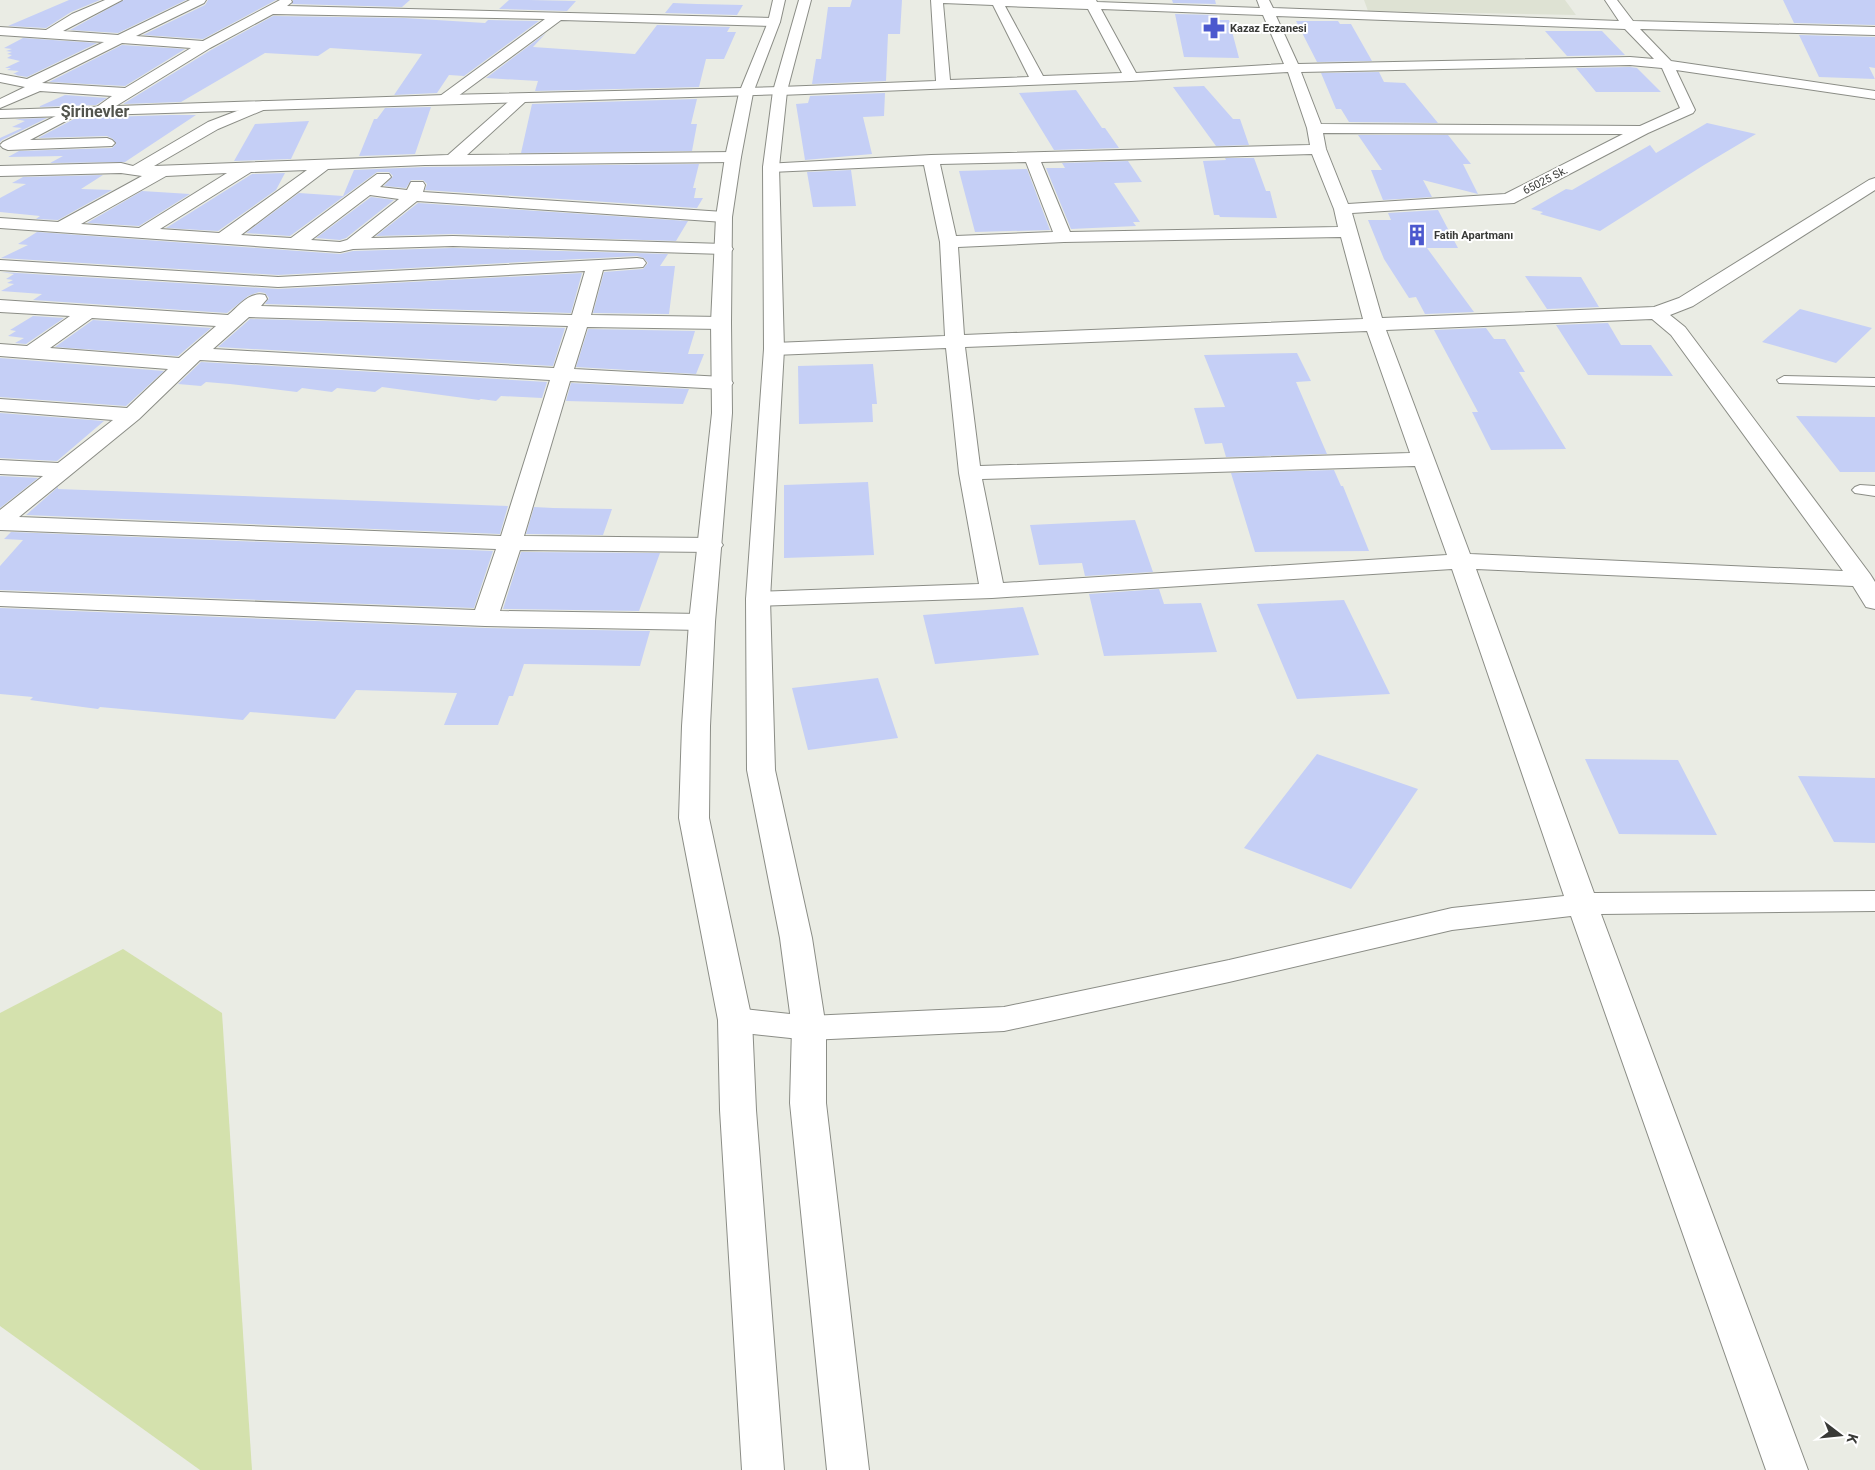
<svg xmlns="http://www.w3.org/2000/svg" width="1875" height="1470" viewBox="0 0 1875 1470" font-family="Roboto,sans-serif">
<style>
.built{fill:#dee2d3}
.green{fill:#d4e1ad}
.building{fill:#c5cff6}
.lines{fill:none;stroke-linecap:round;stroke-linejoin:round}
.service-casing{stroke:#8b8d86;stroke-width:2}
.minor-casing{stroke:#8b8d86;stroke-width:2}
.tertiary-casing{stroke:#8b8d86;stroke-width:2}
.secondary-casing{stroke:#8b8d86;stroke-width:2}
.service{fill:#fff;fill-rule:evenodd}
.minor{fill:#fff;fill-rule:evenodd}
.tertiary{fill:#fff;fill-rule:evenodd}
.secondary{fill:#fff;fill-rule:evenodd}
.labels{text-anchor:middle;stroke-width:4;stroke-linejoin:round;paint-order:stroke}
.far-poi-label{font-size:11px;font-weight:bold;fill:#383936;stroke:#fff;text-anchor:start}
.far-street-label{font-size:11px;fill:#383936;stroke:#fff}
.far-district-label{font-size:16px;font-weight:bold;fill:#52544d;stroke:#fff}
</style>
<rect width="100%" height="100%" fill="#eaece4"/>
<path class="built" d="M1364,0H1565L1576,15L1368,11Z"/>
<path class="green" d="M123,949L222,1013L252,1470H200L0,1326V1013Z"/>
<path class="building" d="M69,0H100L71,12L46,28L8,26Z
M124,0H186L118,33L70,30Z
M208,0H276L203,39L143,35L205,5Z
M293,0H410L402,7L292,4Z
M509,0H529L576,1L567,11L499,9Z
M852,0H902L900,34H888L886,81L812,84L816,59H821L828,7H850Z
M1172,0H1215L1216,4L1173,3Z
M1783,0H1875V25L1794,23Z
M673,3L697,4L743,5L737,15L665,13Z
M1175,14L1217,15L1218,20H1229L1239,58L1184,57Z
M273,16L404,18L485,23L488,20L539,21L464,76L449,75L437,93L394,95L422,54L330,48L318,56L265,53L181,102L123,104L211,50Z
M1296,21H1338L1340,24H1351L1372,61L1317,62Z
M657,25L730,27L727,32H736L724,59H706L699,87L535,91L538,81L486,78L546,33L533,47L635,54Z
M1545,31H1602L1625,55L1567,56Z
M1799,35L1875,37V68L1869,67L1875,79L1819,77Z
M23,38L97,43L27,77L15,75L17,74H13L19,71L7,70L11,68H5L20,61L7,58L12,55L7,54L12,52L6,51L12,49L4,48Z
M122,45L185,49L125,86L49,82Z
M1630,67L1637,68L1661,92H1596L1576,68Z
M1379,72L1384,82L1405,83L1438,123L1349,122L1341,109H1336L1321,73Z
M1204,86L1233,119H1240L1249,145L1216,146L1173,87Z
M1076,90L1102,128H1105L1119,148L1054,150L1019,93Z
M885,93L884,116L863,117L872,154L805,160L796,104L808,103L810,96Z
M65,95L107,98L96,105L38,107Z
M697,99L691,124H697L692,151L521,153L532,104Z
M431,107L415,154L359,156L374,119H377L385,108Z
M171,115H196L125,162L50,163L63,156L8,157L19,151L112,148L116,144L113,139L107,136L38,138L76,118Z
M47,118L2,140L0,142V138L22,128L12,127L25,121L15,119Z
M309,121L291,159L234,161L255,124Z
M1707,123L1756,134L1704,165L1600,231L1540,214L1543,212L1531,209L1566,189L1572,190L1650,145L1656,153Z
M1358,135H1448L1471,164H1463L1478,194L1423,180L1432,197L1383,200L1371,170H1382Z
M1225,158H1254L1266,191H1270L1277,218L1220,217L1219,215H1214L1203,161L1226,160Z
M1128,161L1142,182L1114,183L1140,222H1133L1136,226L1071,229L1046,168H1065L1062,163Z
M699,164L693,188H696L694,198H703L697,208L425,190L427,184L423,180H411L406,188L384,186L393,176L389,172H377L290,236L246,233L299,193L343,196L354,170L425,167Z
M1027,169L1050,230L975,232L959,171Z
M851,170L856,206L813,207L807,172Z
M285,173L276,190L218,231L166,228L252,174Z
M103,175L81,189L112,190L58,220L36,219L40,216L0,212V198L26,184L12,183L23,177Z
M142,191L190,194L139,226L87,223Z
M371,197L394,200L346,238L340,240L316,238Z
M418,203L688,221L676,241L453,234L376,236Z
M1438,210L1458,248H1427L1474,312L1425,314L1416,297L1409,298L1384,259L1368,220H1391L1388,213Z
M37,232L340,254L353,251L453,248L668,254L660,266H675L669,314L593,313L604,272L643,269L648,263L644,258L637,256L278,275L1,258L28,245L18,244Z
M1,272L278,289L582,273L571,313L265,304L269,298L265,293L259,292L248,296L227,313L33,300L42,294L1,291L14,284L7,283L13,280L6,279L14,274Z
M1525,276L1581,277L1599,307L1547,309Z
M1800,309L1872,328L1836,363L1762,342Z
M33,316L64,318L26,344L15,343L24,338L8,336L16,331L10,330Z
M250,319L565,328L553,366L218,347Z
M93,320L211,328L178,356L55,347Z
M1608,323L1621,345H1651L1673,376L1588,375L1556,325Z
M1486,328L1494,339H1505L1525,372H1519L1566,449L1491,450L1472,412H1478L1434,330Z
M588,329L695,331L688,354H704L696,374L576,367Z
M1297,353L1311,381L1296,382L1327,454L1226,457L1222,443L1205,444L1194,408L1225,407L1204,355Z
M0,358L164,371L126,406L0,397Z
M201,362L547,382L542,398L501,396L496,401L481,399L479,400L382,387L375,392L337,388L332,392L302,388L297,392L230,384L206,382L201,386L178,384Z
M873,364L877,404H872L873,422L799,424L798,366Z
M571,383L689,389L683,404L566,401Z
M0,413L104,421L57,461L0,458Z
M1796,416L1875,417V472H1840Z
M1334,470L1341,486H1343L1369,551L1255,552L1231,473Z
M0,476L38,478L0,508Z
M868,482L874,555L784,558V485Z
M58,487V489L508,506L500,534L26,515Z
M534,507L553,508L612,509L603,535L526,534Z
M1135,520L1153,572L1085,576L1082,563L1039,565L1030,525Z
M11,532L493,551L474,608L0,590V566L23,540L4,539Z
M521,552L658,553H660L639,611L503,609Z
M1159,589L1164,604L1201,603L1217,652L1104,656L1089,594Z
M1344,600L1390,694L1297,699L1257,604Z
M1023,607L1039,655L935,664L923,615Z
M0,608L485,628L650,631L640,666L524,664L513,696H509L498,725H444L457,693L356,690L335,719L250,712L243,720L100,707L98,709L30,700L33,697L0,694Z
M878,678L898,738L808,750L792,688Z
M1317,754L1418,789L1351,889L1244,848Z
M1585,759L1678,760L1717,835L1619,834Z
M1798,776L1875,778V843L1834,842Z"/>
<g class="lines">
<g class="service-casing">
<path id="service" d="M1784,376L1875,378V386L1779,383L1777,380Z
M1860,485L1875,486V496L1855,493L1852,490L1855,487Z"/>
</g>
<g class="minor-casing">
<path id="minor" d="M105,0H122L63,31L118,35L190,0H206L204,3L136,36L203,41L280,0H291L292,2L287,6L774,18L780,22L774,26L561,20L450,102H440L438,99L440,96L545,19L273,14L210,48L103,114H93L91,111L112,96L40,91L0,108V99L25,87L0,82V74L27,79L104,42L0,35V27L46,30L72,14ZM122,43L191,48L125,88L42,83Z
M931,0H1096L1097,2L1260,8L1257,0H1269L1273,8L1619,21L1605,0H1617L1633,21L1875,27V35L1640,29L1671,61L1875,91V99L1676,70L1695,110L1693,113L1648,133L1514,203L1352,213L1382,318L1654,307L1679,298L1869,180L1875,178V190L1693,306L1670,315L1685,327L1870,574L1875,582V609L1866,607L1853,586L1476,569L1594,893L1875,891V911L1601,914L1808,1470H1766L1571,916L1452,930L1229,982L1004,1031L809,1040L735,1032L723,1029L718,1020L723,1011L735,1008L809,1016L1004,1007L1229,960L1452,908L1564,896L1452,569L992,598L758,606L749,604L746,599L749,594L758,592L979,584L959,473L946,348L774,355L767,353L764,349L767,345L774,343L945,336L940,242L924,165L771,172L765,170L763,167L765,164L931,155L1310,145L1307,128L1288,72L1131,81L780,95L775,94L773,91L775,88L780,87L936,81ZM943,3L993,5L1029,77L950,80ZM1005,6L1088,9L1122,73L1043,76ZM1101,9L1263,15L1284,64L1136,73ZM1276,16L1625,29L1654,59L1630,57L1298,64ZM1630,65L1662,68L1680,108L1640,126L1321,124L1301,72ZM1323,133L1623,134L1505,194L1348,204L1326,149ZM1312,154L1334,209L1338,227L1070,232L1041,162ZM1026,162L1053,232L956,236L940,164ZM1341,237L1363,319L964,335L958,247L1064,242ZM1652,319L1671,335L1843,571L1470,554L1386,330ZM1367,331L1410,453L980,466L965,347ZM1415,466L1447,555L1003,583L982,479Z
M521,94L526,95L528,98L526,101L467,155L733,152L739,154L741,157L739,160L733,162L425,165L328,169L241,235L291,238L377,174H389L391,177L380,187L407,190L411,182H423L425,185L423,192L724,212L730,213L732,217L730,221L724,222L417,201L371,238L453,236L724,244L730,245L733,249L730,253L724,254L453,246L353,249L340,252L0,228V218L58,222L142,176L121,173L0,176V166L121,163L133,166L208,122L263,101L268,102L270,105L268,108L218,129L154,166L448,155L516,95ZM307,170L219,233L160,229L251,172ZM227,173L139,228L81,224L166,176ZM370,195L399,199L347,240L340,242L311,240Z
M72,108L77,109L79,112L77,115L30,140L107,138L112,140L115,143L112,146L8,150L3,148L0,145L3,142Z
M637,258L643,259L646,263L643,267L603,270L591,315L721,317L728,319L731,323L728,327L721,329L587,327L574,369L723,377L730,379L733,383L730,387L723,389L570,381L524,536L711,538L719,540L723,545L719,550L711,552L520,550L500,611L702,614L711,617L715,622L711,627L702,630L485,626L0,606V592L475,610L496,549L0,530V510L43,476L0,474V460L58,463L113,420L0,411V399L127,408L168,369L0,356V344L27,346L70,316L0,312V300L228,315C239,306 249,291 265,295L267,299L261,306L572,315L585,271L278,287L0,270V260L278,277ZM249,317L568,326L554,368L213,349ZM92,318L216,326L179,358L50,348ZM200,360L550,380L501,536L19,517L139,419Z"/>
</g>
<g class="tertiary-casing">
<path id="tertiary" d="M780,87L785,88L787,91L785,94L0,118V110L445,95Z"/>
</g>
<g class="secondary-casing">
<path id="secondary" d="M773,0H785L780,22L753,93L741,157L732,217L731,323L732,413L715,622L710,726L709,818L752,1020L756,1110L784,1470H742L720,1110L718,1020L679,818L682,726L689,622L712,413L711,323L716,217L725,157L739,93L768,22Z
M799,0H811L787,91L779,167L784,349L770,599L775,770L812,938L826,1028V1103L869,1470H827L790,1103L792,1028L780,938L747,770L746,599L764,349L763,167L773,91Z"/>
</g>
<use href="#service" class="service"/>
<use href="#minor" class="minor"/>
<use href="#tertiary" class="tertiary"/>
<use href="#secondary" class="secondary"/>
</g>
<defs>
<g id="pharmacy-bare" transform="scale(1.725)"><path d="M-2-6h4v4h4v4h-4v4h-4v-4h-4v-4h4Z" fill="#4b58ce" stroke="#fff" stroke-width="2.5" paint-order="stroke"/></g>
<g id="building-bare" transform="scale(1.725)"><path d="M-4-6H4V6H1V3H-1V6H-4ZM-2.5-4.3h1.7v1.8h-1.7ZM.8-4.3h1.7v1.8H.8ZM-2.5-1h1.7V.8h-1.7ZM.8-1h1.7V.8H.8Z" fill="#4b58ce" stroke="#fff" stroke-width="2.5" paint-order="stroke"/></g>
</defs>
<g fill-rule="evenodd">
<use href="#pharmacy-bare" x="1214" y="28"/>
<use href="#building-bare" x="1417" y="235"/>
</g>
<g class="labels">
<g class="far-poi-label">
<text x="1230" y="32">Kazaz Eczanesi</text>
<text x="1434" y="239">Fatih Apartmanı</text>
</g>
<g class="far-street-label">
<text transform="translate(1545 180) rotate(-27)" y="4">65025 Sk.</text>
</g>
<g class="far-district-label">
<text x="95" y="117">Şirinevler</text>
</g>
</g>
<g transform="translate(1840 1435) rotate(106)" stroke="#ffffff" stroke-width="4" paint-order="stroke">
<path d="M0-4L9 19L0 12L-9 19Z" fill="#383936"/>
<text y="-8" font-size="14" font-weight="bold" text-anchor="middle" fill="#383936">K</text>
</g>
</svg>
